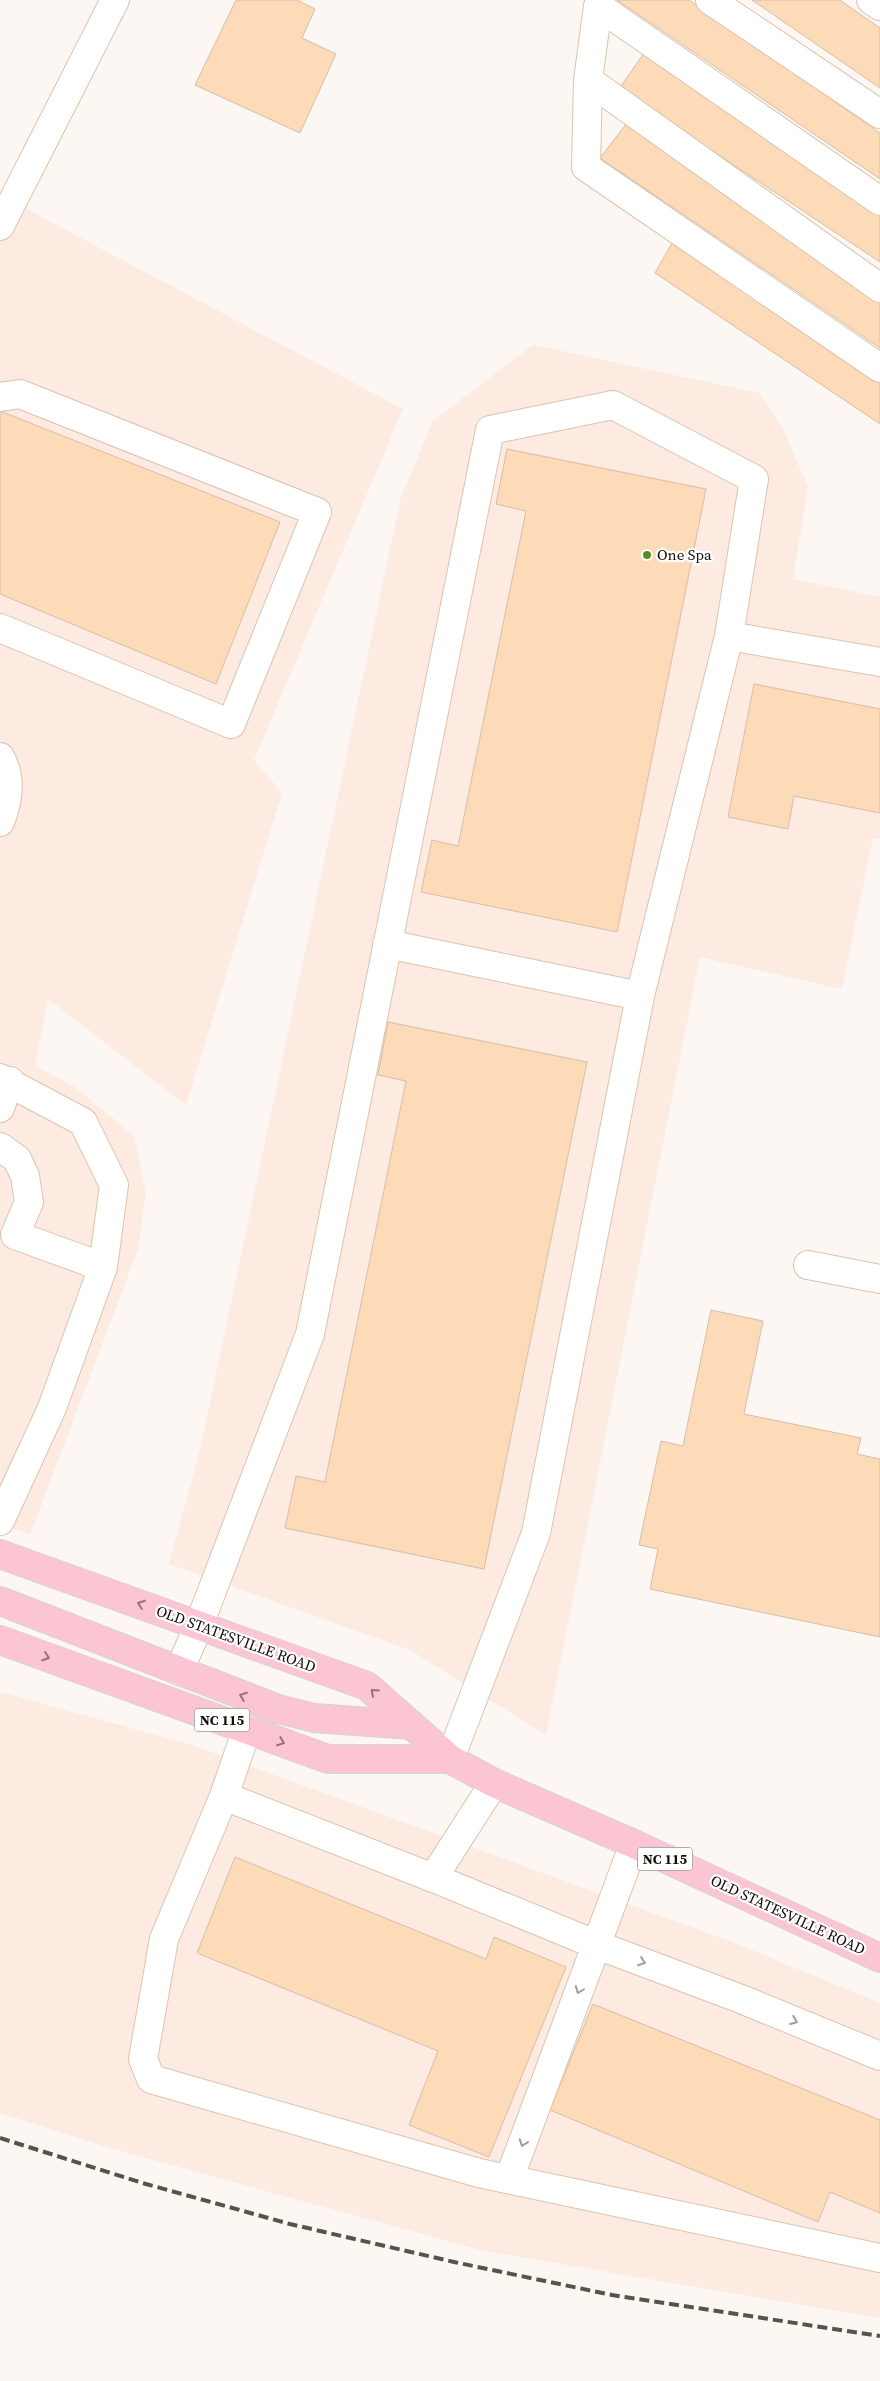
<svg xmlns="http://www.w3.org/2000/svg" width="880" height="2381" viewBox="0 0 880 2381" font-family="'Source Serif 4',serif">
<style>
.commercial{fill:#fdeae1}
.building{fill:#fddab8;stroke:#d6bea7}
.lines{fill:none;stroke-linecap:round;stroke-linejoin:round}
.minor-casing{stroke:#dbc4ad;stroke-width:30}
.major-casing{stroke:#d5d4d2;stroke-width:30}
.minor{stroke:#fff;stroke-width:28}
.major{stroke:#fcc5d4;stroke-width:28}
.rail{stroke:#59524b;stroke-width:4;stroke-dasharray:10 5;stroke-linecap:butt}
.oneway{stroke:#947377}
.oneway2{stroke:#a29f9b}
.poi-dot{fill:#578b23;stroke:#fff;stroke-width:2}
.labels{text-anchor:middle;stroke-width:4.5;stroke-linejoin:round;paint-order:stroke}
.shield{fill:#fff;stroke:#5c5651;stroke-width:1}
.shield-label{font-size:14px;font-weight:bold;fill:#160e06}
.poi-label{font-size:15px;fill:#160e06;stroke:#fff;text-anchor:start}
.street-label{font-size:15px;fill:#160e06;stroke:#fff}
</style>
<rect width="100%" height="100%" fill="#fcf7f2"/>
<path class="commercial" d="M0,195L403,409L254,760L282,793L186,1105L48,999L35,1066L75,1087L134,1136L146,1193L138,1249L30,1535L0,1523Z
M533,345L759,393L783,429L808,487L793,579L880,597V839L873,838L842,989L700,957L546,1735L410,1650L169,1564L200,1450L401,497L433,421Z
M0,1692L192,1745L735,1943L880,2003V2318L484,2251L110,2148L0,2113Z"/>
<path class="building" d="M236,0H297L315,9L302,38L336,54L300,133L195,85Z
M617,0H689L880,133V179Z
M752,0H840L880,28V88Z
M646,50L880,212V262L619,89Z
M627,123L880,302V348L600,158Z
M672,243L880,383V424L655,273Z
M0,411L280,522L216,684L0,594Z
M507,449L706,489L617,932L421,892L432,840L458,846L526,511L496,504Z
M754,684L880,709V813L794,796L788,829L728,817Z
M388,1022L587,1062L484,1569L285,1528L296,1476L325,1482L406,1081L378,1075Z
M711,1310L763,1321L744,1414L861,1438L857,1454L880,1459V1637L650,1589L658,1549L639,1545L661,1441L683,1446Z
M235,1857L486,1959L494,1937L566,1967L489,2157L409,2125L438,2051L197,1953Z
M593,2004L880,2120V2213L830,2192L818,2222L550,2110Z"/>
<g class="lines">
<g class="minor-casing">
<path id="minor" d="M710,0L880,114
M871,0L880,6
M588,80L586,167L880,368
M880,201L598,6L588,80L880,288
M0,226L115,0
M0,397L20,394L317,512L231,724L0,628
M0,757C12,778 9,800 0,822
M387,944L640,996L536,1533L450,1759
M640,996L729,636
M0,1078L83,1122L114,1185L103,1267L52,1408L0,1521
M0,1108L10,1081
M0,1147L17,1159L25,1176L29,1202L15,1235L103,1267
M808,1265L880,1279
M179,1671L199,1625L310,1334L490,430L613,405L754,479L729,636L880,662
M247,1729L224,1796L441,1881L597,1945L741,1999L880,2056
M224,1796L164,1939L143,2059L151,2079L479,2173L880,2258
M433,1878L494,1783
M509,2179L634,1844"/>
</g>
<g class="major-casing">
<path id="major" d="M0,1554L367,1686L450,1759L494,1783L634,1844L880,1958
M0,1601L278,1709L314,1718L411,1725
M0,1640L328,1759H450"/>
</g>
<use href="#minor" class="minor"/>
<use href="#major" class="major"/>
<path class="rail" d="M0,2138L146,2184L290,2224L454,2262L612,2295L880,2336"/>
</g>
<defs><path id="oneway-chevron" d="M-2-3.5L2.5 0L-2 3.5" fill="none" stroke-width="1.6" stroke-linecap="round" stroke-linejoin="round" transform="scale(1.25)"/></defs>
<g class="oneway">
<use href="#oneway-chevron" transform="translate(141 1604) rotate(-160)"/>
<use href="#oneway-chevron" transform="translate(46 1657) rotate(20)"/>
<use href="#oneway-chevron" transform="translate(374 1692) rotate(-138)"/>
<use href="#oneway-chevron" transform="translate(243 1696) rotate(-159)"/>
<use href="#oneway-chevron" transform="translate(281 1742) rotate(21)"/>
</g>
<g class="oneway2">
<use href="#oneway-chevron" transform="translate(642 1962) rotate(20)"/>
<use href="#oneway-chevron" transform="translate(579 1990) rotate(111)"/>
<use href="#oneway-chevron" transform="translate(794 2021) rotate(23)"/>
<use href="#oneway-chevron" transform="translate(523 2143) rotate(110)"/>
</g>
<circle class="poi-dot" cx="647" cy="555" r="5"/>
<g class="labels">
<g class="shield">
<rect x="194.5" y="1708.5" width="55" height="23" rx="4"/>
<rect x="637.5" y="1847.5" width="55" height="23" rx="4"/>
</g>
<g class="shield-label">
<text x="222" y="1725">NC 115</text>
<text x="665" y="1864">NC 115</text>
</g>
<g class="poi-label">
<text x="657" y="560">One Spa</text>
</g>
<g class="street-label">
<text transform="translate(236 1639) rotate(20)" y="5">OLD STATESVILLE ROAD</text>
<text transform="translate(788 1915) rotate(25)" y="5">OLD STATESVILLE ROAD</text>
</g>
</g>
</svg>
